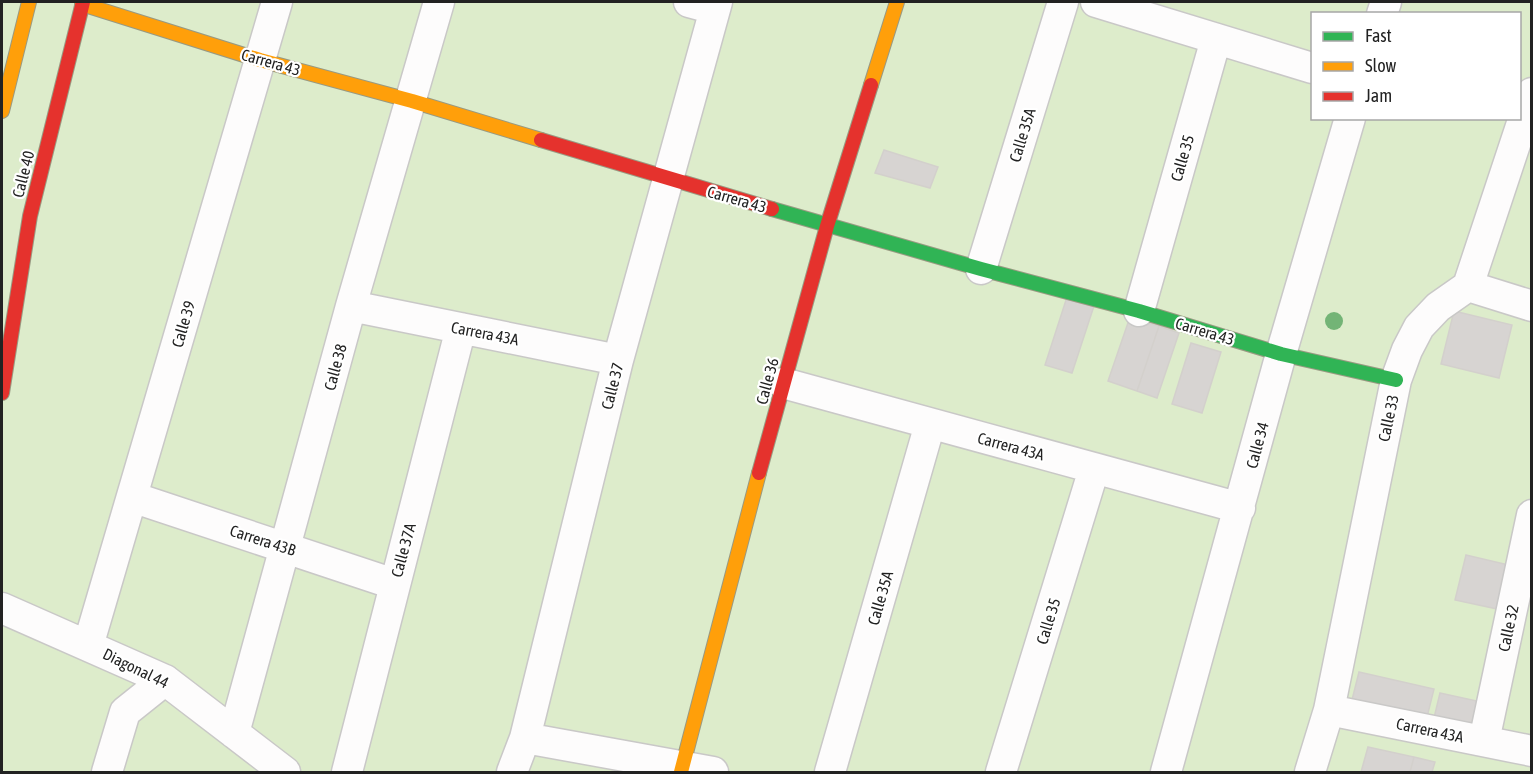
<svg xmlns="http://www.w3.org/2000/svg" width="1533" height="774" viewBox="0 0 1533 774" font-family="'Asap Condensed',sans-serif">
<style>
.grass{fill:#ddeccb;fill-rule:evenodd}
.building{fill:#d7d4d2;stroke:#d3d0cc;stroke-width:1.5}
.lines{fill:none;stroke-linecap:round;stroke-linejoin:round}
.street-casing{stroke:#c9c8c7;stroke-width:33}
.fast-casing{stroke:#999a82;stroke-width:16}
.slow-casing{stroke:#999a82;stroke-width:16}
.jam-casing{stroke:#999a82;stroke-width:16}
.street{stroke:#fdfcfc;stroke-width:30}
.fast{stroke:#30b455;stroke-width:14}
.slow{stroke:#ff9f0a;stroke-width:14}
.jam{stroke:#e5322d;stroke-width:14}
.tree{fill:#73b476}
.labels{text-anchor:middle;stroke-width:4.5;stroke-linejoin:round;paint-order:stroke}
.street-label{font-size:16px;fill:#222;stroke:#fff}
</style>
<rect width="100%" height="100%" fill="#f0eeeb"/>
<path class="grass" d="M2,2H1531V772H2ZM1312,14H1520V118H1312Z"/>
<path class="building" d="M884,150L938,167L930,188L875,173Z
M1067,297L1094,306L1072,373L1045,365Z
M1454,311L1512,325L1499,378L1441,364Z
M1130,317L1159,326L1137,391L1108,381Z
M1159,326L1179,333L1157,398L1137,391Z
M1191,343L1221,352L1202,413L1172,404Z
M1466,555L1513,566L1502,610L1455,600Z
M1359,672L1434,689L1427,717L1352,700Z
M1440,693L1486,703L1479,729L1434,718Z
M1368,747L1414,757L1410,772H1361Z
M1414,757L1435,762L1432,772H1410Z"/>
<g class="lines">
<g class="street-casing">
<path id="street" d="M689,2L715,9
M1096,2L1312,68
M1382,14L1386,2
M981,269L1063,2
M1468,286L1532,306
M351,306L618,360
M1139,311L1216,39
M783,383L1240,508
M132,497L394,584
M2,608L165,680L285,772
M88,646L277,2
M1329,710L1532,751
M234,733L351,306L439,2
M525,738L713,772
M1484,741L1532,515
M107,772L125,712L165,680
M347,772L461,328
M512,772L525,738L618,360L717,2
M830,772L930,424
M1001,772L1094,469
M1166,772L1281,354L1350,118
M1310,772L1329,710L1396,380L1407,350L1419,327L1438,307L1468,286L1532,93"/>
</g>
<g class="fast-casing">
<path id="fast" d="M772,209L981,269L1139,311L1281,354L1396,380"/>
</g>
<g class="slow-casing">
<path id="slow" d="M82,4L260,60L412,101L541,140
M871,85L897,2
M2,111L29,2
M681,772L759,473"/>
</g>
<g class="jam-casing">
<path id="jam" d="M541,140L772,209
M2,393L30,216L83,2
M759,473L827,226L871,85"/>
</g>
<use href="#street" class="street"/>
<use href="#fast" class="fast"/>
<use href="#slow" class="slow"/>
<use href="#jam" class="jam"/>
</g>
<circle class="tree" cx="1334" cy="321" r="9"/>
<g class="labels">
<g class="street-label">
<text transform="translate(271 62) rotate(16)" y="6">Carrera 43</text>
<text transform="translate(1022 135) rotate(-73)" y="6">Calle 35A</text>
<text transform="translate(1182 158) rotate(-74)" y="6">Calle 35</text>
<text transform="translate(23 174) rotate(-76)" y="6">Calle 40</text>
<text transform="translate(737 199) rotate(16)" y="6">Carrera 43</text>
<text transform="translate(183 324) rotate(-74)" y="6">Calle 39</text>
<text transform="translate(1205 331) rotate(17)" y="6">Carrera 43</text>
<text transform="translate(485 333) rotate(11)" y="6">Carrera 43A</text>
<text transform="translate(335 367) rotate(-75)" y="6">Calle 38</text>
<text transform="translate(767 381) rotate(-75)" y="6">Calle 36</text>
<text transform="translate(612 386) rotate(-76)" y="6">Calle 37</text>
<text transform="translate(1388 418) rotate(-78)" y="6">Calle 33</text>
<text transform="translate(1257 445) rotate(-75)" y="6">Calle 34</text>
<text transform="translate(1011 446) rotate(15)" y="6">Carrera 43A</text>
<text transform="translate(263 540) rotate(18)" y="6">Carrera 43B</text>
<text transform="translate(403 550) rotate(-75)" y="6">Calle 37A</text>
<text transform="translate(880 598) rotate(-74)" y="6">Calle 35A</text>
<text transform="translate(1048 621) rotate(-73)" y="6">Calle 35</text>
<text transform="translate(1508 628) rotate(-78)" y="6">Calle 32</text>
<text transform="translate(136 668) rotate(26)" y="6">Diagonal 44</text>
<text transform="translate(1430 730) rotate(12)" y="6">Carrera 43A</text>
</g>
</g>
<rect width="1533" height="774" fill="none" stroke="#222222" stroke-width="6"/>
<rect x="1311" y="12" width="210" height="108" fill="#ffffff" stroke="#a7a7a7" stroke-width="1.5"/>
<rect x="1323" y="32" width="30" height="9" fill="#30b455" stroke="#a7a7a7" stroke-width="1.5"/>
<text x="1365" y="42" font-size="18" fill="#222222">Fast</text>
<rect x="1323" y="62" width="30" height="9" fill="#ff9f0a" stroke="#a7a7a7" stroke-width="1.5"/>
<text x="1365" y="72" font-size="18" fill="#222222">Slow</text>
<rect x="1323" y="92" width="30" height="9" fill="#e5322d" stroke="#a7a7a7" stroke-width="1.5"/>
<text x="1365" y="102" font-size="18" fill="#222222">Jam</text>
</svg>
